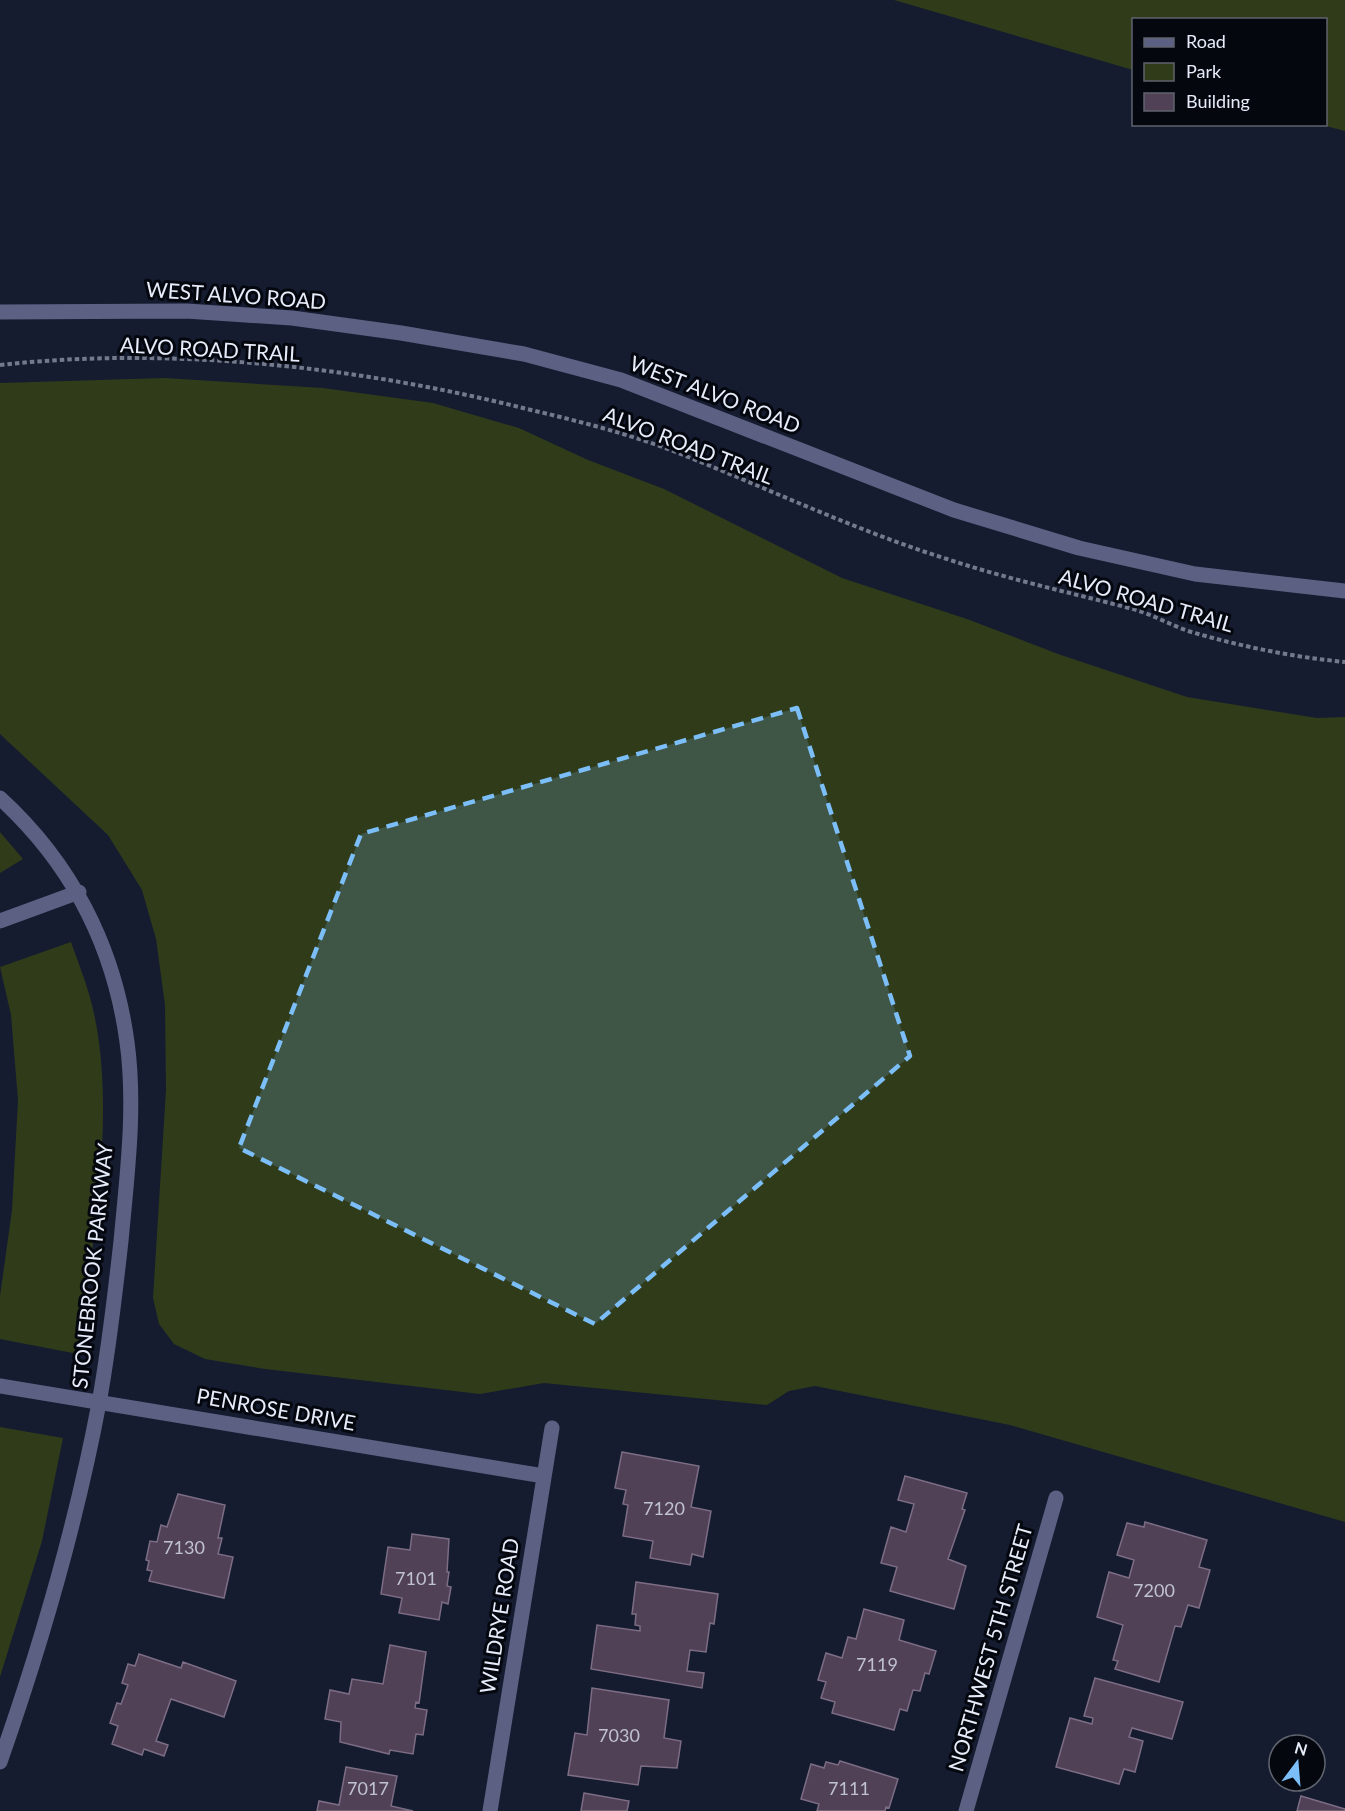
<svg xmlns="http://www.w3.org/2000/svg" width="1345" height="1811" viewBox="0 0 1345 1811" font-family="Lato,sans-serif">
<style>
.green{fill:#303b1a}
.building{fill:#504157;stroke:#7c6d84;stroke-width:1.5}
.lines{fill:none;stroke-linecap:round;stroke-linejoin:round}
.path{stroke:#737a8b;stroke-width:4;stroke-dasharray:4.5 3;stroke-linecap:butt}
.minor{stroke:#5c6183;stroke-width:15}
.marked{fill:#7bbef8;fill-opacity:0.2;stroke:#7bbef8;stroke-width:4.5;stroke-dasharray:12 8;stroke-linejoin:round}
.labels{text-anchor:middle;stroke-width:6;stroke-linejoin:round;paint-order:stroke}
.number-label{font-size:18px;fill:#c0c1d1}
.street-label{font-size:21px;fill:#e6ecfa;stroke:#05070f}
</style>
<rect width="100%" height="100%" fill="#151c30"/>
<path class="green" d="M894,0H1345V131L1322,125L1326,124V20H1134L1133,70Z
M165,378L323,388L433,403L519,428L588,460L664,489L842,578L967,619L1058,654L1187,697L1317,718L1345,717V1522L1010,1425L815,1386L789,1391L767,1405L544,1383L480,1394L265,1369L205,1359L174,1344L159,1324L153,1298L166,1090L165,1005L156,939L142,890L108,835L0,734V383Z
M0,832L23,859L0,873Z
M71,942C77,959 84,977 89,994C120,1099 92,1247 78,1354L0,1339V1296L12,1210L18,1100L11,1015L0,967Z
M0,1427L63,1438L42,1541L0,1677Z"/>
<path class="building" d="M622,1452L699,1466L691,1507L711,1511L703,1557L692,1554L690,1565L650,1558L653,1541L623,1536L628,1505L623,1504L626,1490L615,1488Z
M905,1476L967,1493L962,1509L965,1510L948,1559L966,1566L954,1609L890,1591L897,1567L881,1563L891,1527L906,1532L914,1504L898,1500Z
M178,1494L225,1505L218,1538H222L218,1554L233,1557L224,1598L149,1581L152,1571L147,1570L149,1561L146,1560L150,1541L157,1542L161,1525L167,1527Z
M1145,1522L1207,1540L1199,1567L1210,1570L1199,1608L1188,1605L1181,1627L1175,1626L1159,1682L1115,1669L1118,1661L1113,1660L1123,1625L1097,1617L1109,1572L1129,1578L1134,1560L1117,1555L1127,1523L1144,1527Z
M412,1534L449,1539L447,1572H449L447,1586L451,1587L448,1604L442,1602L439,1620L399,1613L402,1598L381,1594L388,1547L410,1550Z
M636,1582L718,1594L714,1624L710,1623L706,1652L690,1650L687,1671L704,1673L702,1688L591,1669L597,1625L640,1631V1626L635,1625L636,1614H632Z
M864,1609L904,1620L899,1640L936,1651L929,1674L925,1673L920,1691L913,1690L907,1711L900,1709L894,1730L832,1713L835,1702L821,1698L826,1682L818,1680L826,1653L842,1658L848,1637L856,1639Z
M390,1645L426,1652L419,1703L416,1702L415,1708L427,1710L423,1735L416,1734L413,1754L390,1750L389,1754L340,1742L341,1722L325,1719L330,1690L349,1694L352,1679L383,1684Z
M139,1654L181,1668L183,1662L236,1681L224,1717L171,1699L156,1741L168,1745L164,1756L144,1749L142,1755L112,1744L118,1726L110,1723L117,1703L121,1704L128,1685L122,1683L128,1664L135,1666Z
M1095,1678L1183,1702L1172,1739L1132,1728L1129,1737L1143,1741L1135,1772L1124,1769L1119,1784L1056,1767L1070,1718L1092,1724L1093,1718L1084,1716Z
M592,1688L669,1700L664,1738L681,1741L677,1768L641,1766L638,1785L568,1775L575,1733L587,1735Z
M840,1761L898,1779L889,1808L886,1807L885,1811H817L819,1804L801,1799L811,1764L824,1768L826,1762L838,1765Z
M346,1767L397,1776L391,1806L413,1811H317L319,1801L339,1805Z
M584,1793L629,1801L627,1811H581Z
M1301,1796L1345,1809V1811H1297Z"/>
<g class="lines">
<path class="path" d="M0,365C171,346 360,367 527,409C574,420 622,432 668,449C761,485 851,529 947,559C1007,579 1068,592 1129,608C1150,613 1168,624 1188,631C1239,646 1292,657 1345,662"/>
<path class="minor" d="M0,312L186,311L292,318L401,333L524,354L621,380L954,510L1079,548L1195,574L1345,591
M0,798C71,863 114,946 127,1042C136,1107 127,1176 121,1241C115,1295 109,1349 99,1403C76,1525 41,1645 0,1762
M0,921L79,892
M0,1386L544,1476
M490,1811L552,1428
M966,1811L1056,1498"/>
</g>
<path class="marked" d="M797,708L910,1056L595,1324L239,1148L361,834Z"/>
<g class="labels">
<g class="number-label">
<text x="664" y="1515">7120</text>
<text x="184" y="1554">7130</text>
<text x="416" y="1585">7101</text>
<text x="1154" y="1597">7200</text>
<text x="877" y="1671">7119</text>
<text x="619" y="1742">7030</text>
<text x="368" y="1795">7017</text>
<text x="849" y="1795">7111</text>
</g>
<g class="street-label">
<text transform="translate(236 296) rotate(4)" y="7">WEST ALVO ROAD</text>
<text transform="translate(210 350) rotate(3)" y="7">ALVO ROAD TRAIL</text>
<text transform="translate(715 395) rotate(21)" y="7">WEST ALVO ROAD</text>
<text transform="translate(688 446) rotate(21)" y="7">ALVO ROAD TRAIL</text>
<text transform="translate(1146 601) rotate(16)" y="7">ALVO ROAD TRAIL</text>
<text transform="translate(93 1266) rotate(-84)" y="7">STONEBROOK PARKWAY</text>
<text transform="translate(276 1410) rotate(10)" y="7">PENROSE DRIVE</text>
<text transform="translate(500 1616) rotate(-81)" y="7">WILDRYE ROAD</text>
<text transform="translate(991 1648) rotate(-74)" y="7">NORTHWEST 5TH STREET</text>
</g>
</g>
<rect x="1132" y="18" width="195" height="108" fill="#05070f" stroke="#5f636d" stroke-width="1.5"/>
<rect x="1144" y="38" width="30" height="9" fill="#5c6183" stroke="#5f636d" stroke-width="1.5"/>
<text x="1186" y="48" font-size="18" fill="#e6ecfa">Road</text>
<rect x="1144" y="63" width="30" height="18" fill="#303b1a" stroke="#5f636d" stroke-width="1.5"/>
<text x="1186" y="78" font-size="18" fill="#e6ecfa">Park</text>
<rect x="1144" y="93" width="30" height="18" fill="#504157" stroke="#5f636d" stroke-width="1.5"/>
<text x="1186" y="108" font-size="18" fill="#e6ecfa">Building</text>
<g transform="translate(1297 1763) rotate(16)"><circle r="28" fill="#05070f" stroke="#5f636d" stroke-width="1.5"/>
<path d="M0-4.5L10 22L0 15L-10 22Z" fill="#7bbef8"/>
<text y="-9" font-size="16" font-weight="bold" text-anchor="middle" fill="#e6ecfa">N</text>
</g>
</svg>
